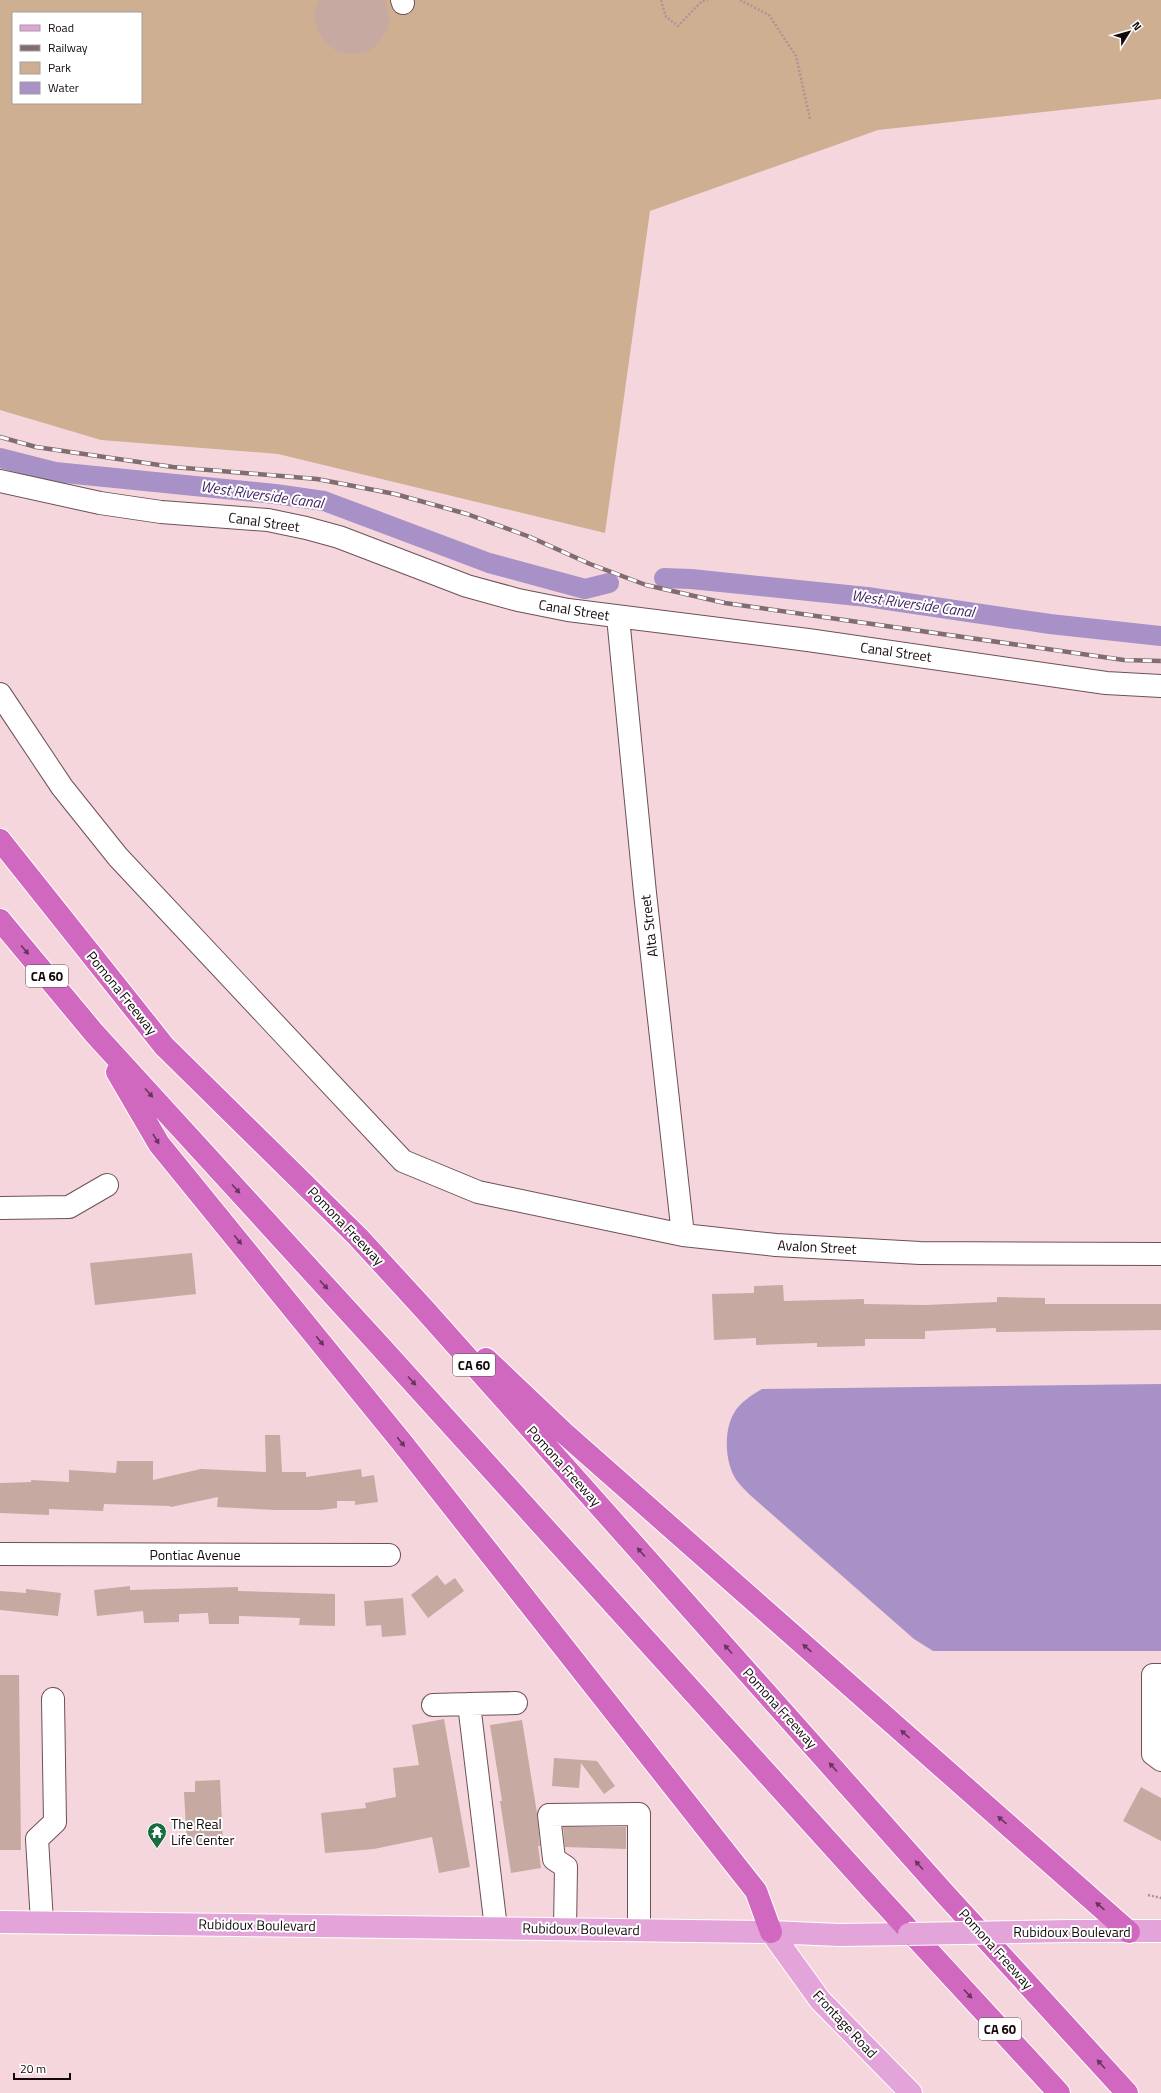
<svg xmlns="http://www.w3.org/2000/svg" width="1161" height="2093" viewBox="0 0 1161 2093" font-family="'Titillium Web',sans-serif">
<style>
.green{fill:#cfaf92;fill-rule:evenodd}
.water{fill:#a791c6}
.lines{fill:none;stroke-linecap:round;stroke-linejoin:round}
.canal{stroke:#a791c6;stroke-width:20}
.building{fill:#c6a9a1}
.minor-casing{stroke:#6c5157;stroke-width:24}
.major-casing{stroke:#fff;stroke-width:24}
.highway-casing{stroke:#fff;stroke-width:24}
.path{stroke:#ac9398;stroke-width:2.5;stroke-dasharray:2 2;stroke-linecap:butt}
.minor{stroke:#fff;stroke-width:22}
.major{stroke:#e3a4d9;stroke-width:22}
.highway{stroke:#d068bf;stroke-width:22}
.rail-casing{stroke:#816d71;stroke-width:4.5}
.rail{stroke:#fff;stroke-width:3;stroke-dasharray:9;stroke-linecap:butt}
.major-bridge-casing{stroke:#fff;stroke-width:24;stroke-linecap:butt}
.major-bridge{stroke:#e3a4d9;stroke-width:22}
.oneway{fill:#68345c}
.labels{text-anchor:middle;stroke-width:4;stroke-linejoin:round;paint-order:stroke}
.shield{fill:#fff;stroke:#5a5354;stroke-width:1}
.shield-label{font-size:13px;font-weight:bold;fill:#13090b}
.street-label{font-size:14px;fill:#13090b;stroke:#fff}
.poi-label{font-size:14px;fill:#13090b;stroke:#fff;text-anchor:start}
.water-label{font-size:15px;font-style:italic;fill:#3e1e5e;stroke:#fff}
</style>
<rect width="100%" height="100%" fill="#f6d6dd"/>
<path class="green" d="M0,0H1161V99L878,130L650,211L605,533L278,454L101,440L0,410ZM13,13H141V103H13Z"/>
<path class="water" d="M1161,1384V1651H933L914,1639L750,1495C746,1491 741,1486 737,1481C725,1464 723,1432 734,1413C740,1402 752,1395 762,1389Z"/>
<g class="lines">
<path class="canal" d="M0,458L55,472L275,494L324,501L489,563L585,589L609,583
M664,578L691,579L867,597L1050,624L1161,636"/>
</g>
<path class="building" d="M319,0H385L390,18L387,30L381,40L372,49L361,53L348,54L337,51L326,44L319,34L315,22V10Z
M192,1253L196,1294L95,1305L90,1263Z
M783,1285L784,1301L864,1299V1304L925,1305L997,1302V1297L1045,1298V1304H1161V1330L996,1332V1328L925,1331V1339H865V1346L817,1347V1343L756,1345V1338L714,1340L712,1294L754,1293V1286Z
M265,1435H280L282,1472H306V1477L361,1469L362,1477L374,1475L378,1502L355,1505V1501H337V1508L321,1510H276L217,1507L218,1497L171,1507L170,1506L104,1504L103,1511L49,1509V1515L0,1513V1483L31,1482V1480L69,1482V1470L116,1473L117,1461H153V1480L201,1469L266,1472Z
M437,1575L445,1585L455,1578L464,1591L428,1618L411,1595Z
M130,1586V1590L238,1587V1591L335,1594V1626L299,1625L300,1618L239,1616V1624H209L208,1613L179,1614V1622L144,1623L143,1611L97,1616L94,1590Z
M26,1589L61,1593L58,1616L0,1610V1591L26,1593Z
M403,1598L406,1635L382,1637L381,1625L366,1626L364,1601Z
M0,1675H19L21,1850H0Z
M444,1719L470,1867L439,1873L432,1837L374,1849L325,1853L321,1813L366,1808L365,1803L396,1797L393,1768L419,1765L412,1725Z
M522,1720L537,1813L540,1846H538L541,1868L511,1873L500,1801H502L490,1725Z
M554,1758L597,1761L615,1786L604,1794L581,1763L579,1788L552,1786Z
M220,1780L223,1844L187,1845L184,1792H195V1781Z
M1141,1787L1161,1798V1841L1123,1821Z
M563,1827H626V1849L565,1847Z"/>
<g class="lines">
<g class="minor-casing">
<path id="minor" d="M402,0L403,3
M0,481L100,503L161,512L268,520L306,528L339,537L467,586L518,600L568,610L808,640L1106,683L1161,686
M618,617L645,893L683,1235
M0,694L62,787L118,857L403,1161L478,1192L683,1235L776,1245L920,1253L1161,1254
M0,1208L69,1207L107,1185
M0,1554L389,1555
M1161,1675H1153V1754L1161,1760
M433,1705L469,1704
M42,1922L37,1839L55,1822L53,1699
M496,1928L469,1704L516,1703
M565,1929L566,1867L554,1859L549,1815L639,1814V1930"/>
</g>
<g class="major-casing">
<path id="major" d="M0,1922L771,1932L839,1935L909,1934
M1068,1931H1161
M771,1932L820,2000L911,2093"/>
</g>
<g class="highway-casing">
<path id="highway" d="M0,840L164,1046L358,1237L424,1309L945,1894L1127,2093
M0,920L94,1033L380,1346L875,1893L1059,2093
M117,1072L159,1144L404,1445L756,1891L771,1932
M486,1359L564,1433L1129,1932"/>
</g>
<path class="path" d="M661,0L666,17L678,26L702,1L708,0
M740,0L769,15L796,56L810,119
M1148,1895L1161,1898"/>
<use href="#minor" class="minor"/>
<use href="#major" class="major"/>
<use href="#highway" class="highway"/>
<g class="rail-casing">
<path id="rail" d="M0,437L36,447L173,467L317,479L395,494L467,514L530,537L590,564L646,585L725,603L1124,660L1161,661"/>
</g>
<use href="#rail" class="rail"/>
<g class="major-bridge-casing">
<path id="major-bridge" d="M909,1934L1068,1931"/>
</g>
<use href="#major-bridge" class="major-bridge"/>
</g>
<defs><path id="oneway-solid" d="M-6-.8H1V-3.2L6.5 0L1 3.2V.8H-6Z"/></defs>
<g class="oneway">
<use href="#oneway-solid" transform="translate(25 950) rotate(50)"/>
<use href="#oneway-solid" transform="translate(149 1093) rotate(48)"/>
<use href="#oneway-solid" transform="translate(156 1139) rotate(59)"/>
<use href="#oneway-solid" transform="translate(236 1189) rotate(48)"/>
<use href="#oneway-solid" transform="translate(238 1240) rotate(51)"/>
<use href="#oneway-solid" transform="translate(324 1285) rotate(47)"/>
<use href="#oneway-solid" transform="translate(320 1341) rotate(51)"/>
<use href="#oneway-solid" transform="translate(412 1381) rotate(48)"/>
<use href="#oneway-solid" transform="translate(401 1442) rotate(51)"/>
<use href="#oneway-solid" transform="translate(641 1552) rotate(-132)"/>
<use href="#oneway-solid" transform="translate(807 1648) rotate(-139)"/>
<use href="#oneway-solid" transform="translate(728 1649) rotate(-132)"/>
<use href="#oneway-solid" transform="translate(905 1734) rotate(-139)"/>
<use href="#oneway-solid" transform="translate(833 1767) rotate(-132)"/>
<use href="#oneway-solid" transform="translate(1002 1820) rotate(-139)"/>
<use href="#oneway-solid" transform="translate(919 1865) rotate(-132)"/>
<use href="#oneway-solid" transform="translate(1100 1906) rotate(-139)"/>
<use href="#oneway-solid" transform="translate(968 1994) rotate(47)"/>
<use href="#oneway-solid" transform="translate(1101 2064) rotate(-132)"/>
</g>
<defs>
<g id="temple-pin" transform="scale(1)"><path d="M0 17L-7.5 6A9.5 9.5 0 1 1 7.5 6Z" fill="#176d40" stroke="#fff"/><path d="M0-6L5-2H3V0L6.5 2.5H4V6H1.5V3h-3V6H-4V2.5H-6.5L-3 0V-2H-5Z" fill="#fff"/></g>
</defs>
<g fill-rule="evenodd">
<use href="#temple-pin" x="157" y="1832"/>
</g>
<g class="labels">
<g class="shield">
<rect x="26" y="965" width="42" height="22" rx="3"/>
<rect x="453" y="1354" width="42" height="22" rx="3"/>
<rect x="979" y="2018" width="42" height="22" rx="3"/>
</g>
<g class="shield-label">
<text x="47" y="981">CA 60</text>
<text x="474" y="1370">CA 60</text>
<text x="1000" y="2034">CA 60</text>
</g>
<g class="street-label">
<text transform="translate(264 522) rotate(8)" y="5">Canal Street</text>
<text transform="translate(574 610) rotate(9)" y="5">Canal Street</text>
<text transform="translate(896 652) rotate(8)" y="5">Canal Street</text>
<text transform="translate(649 926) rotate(-97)" y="5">Alta Street</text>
<text transform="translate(122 993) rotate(51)" y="5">Pomona Freeway</text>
<text transform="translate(346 1226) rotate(46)" y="5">Pomona Freeway</text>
<text transform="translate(817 1247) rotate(3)" y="5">Avalon Street</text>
<text transform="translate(564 1466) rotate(48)" y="5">Pomona Freeway</text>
<text x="195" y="1560">Pontiac Avenue</text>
<text transform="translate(780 1708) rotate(48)" y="5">Pomona Freeway</text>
<text transform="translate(257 1925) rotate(1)" y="5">Rubidoux Boulevard</text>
<text transform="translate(581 1929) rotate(1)" y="5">Rubidoux Boulevard</text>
<text x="1072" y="1937">Rubidoux Boulevard</text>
<text transform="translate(996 1949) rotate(48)" y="5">Pomona Freeway</text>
<text transform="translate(845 2024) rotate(47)" y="5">Frontage Road</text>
</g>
<g class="poi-label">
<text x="171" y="1829">The Real<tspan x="171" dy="16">Life Center</tspan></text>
</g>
<g class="water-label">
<text transform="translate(262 495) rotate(8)" y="5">West Riverside Canal</text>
<text transform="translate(913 604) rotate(8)" y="5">West Riverside Canal</text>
</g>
</g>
<rect x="12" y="12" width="130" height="92" fill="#ffffff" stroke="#a19d9d"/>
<rect x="20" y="25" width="20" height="6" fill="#e3a4d9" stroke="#a19d9d"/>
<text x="48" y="32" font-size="12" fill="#13090b">Road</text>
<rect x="20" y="45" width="20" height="6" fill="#816d71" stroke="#a19d9d"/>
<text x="48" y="52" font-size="12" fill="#13090b">Railway</text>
<rect x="20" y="62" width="20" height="12" fill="#cfaf92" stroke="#a19d9d"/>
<text x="48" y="72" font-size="12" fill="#13090b">Park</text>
<rect x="20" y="82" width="20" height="12" fill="#a791c6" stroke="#a19d9d"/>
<text x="48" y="92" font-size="12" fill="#13090b">Water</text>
<g transform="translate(1129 32) rotate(53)" stroke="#ffffff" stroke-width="3" paint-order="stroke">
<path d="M0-3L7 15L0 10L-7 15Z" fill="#13090b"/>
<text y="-6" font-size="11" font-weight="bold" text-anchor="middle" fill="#13090b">N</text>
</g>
<path d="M14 2073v6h56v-6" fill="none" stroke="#13090b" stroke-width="2"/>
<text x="20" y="2073" font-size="12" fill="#13090b" stroke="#ffffff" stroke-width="3" paint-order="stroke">20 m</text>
</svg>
